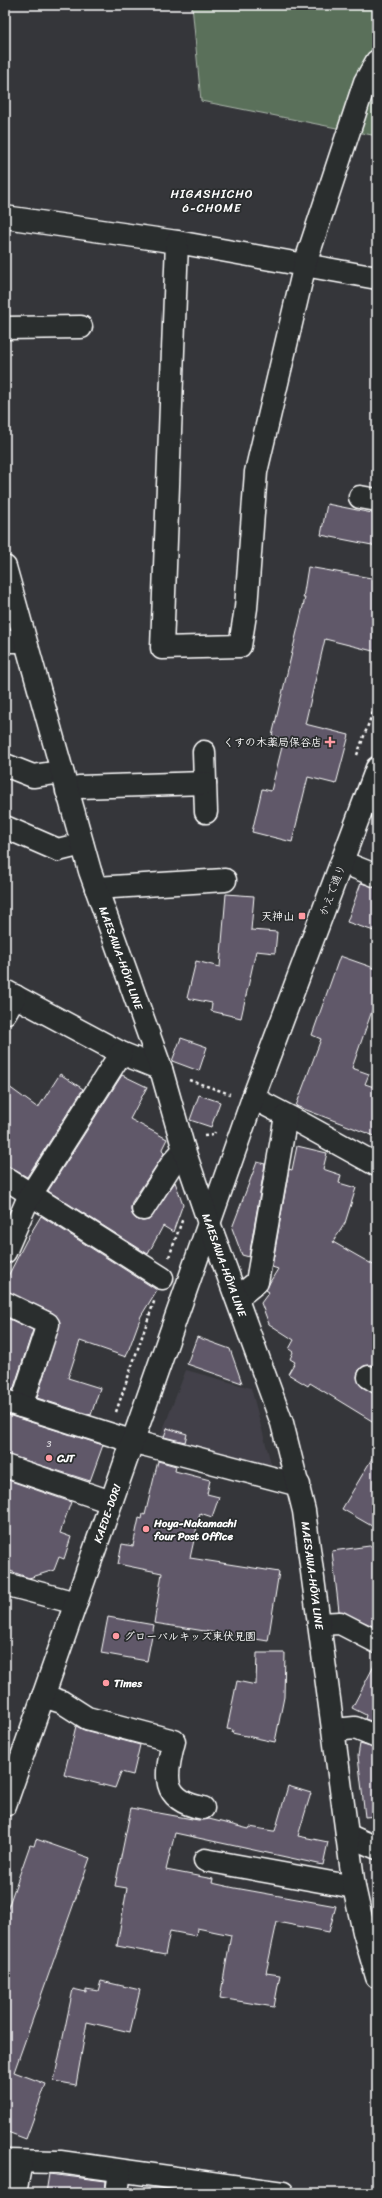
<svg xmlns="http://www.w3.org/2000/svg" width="382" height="2198" viewBox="0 0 382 2198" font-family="Sriracha,'Klee One',sans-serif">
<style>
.built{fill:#424048}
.green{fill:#5a6f5a;stroke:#acb7ac}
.building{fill:#605869;stroke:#fff}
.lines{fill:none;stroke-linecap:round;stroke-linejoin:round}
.minor-casing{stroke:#fff;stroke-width:25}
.major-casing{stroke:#fff;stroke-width:25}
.path{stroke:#fff;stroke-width:2.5;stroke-dasharray:3 3;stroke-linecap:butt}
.minor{stroke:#2a2d2e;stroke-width:22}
.major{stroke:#2a2d2e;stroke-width:22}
.poi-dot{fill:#ff9aa2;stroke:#2a2d2e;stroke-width:1.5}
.labels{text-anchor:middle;stroke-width:3.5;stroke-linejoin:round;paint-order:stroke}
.number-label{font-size:9px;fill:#d7d5da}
.poi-label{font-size:11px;font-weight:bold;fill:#fff;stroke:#2a2d2e;text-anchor:start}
.street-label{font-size:11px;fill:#fff;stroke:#2a2d2e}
.neighbourhood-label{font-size:12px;letter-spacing:1px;fill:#fff;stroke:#2a2d2e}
</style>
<rect width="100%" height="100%" fill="#35363a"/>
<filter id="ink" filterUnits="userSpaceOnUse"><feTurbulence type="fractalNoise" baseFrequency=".025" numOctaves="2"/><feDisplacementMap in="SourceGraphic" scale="8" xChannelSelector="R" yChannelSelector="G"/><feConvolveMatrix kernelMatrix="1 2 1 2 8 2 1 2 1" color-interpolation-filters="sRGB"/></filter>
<g filter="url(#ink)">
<path class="built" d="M186,1370L251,1388L272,1467L159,1440Z"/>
<path class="green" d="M192,5H377V136L201,101Z"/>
<path class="building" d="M327,504L377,514V546L321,535Z
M308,567L377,579V652L325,639L305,724L349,735L336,784L308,777L292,842L252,832L262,789L271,791L284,739L272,736L305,598H303Z
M361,883L377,888V932L347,922Z
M226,894L254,896L251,930L277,932L275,953L256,951L241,1018L211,1011L212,1003L187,998L196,961L220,967Z
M340,956L377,969V1009L373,1008L352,1068L369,1074L365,1084L377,1088V1137L296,1106L321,1039L312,1035Z
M181,1038L207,1047L199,1071L172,1061Z
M60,1074L83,1089L27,1177L5,1165V1084L38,1108Z
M122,1075L147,1087L130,1119L167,1139L162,1149L164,1154L132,1202L131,1208L132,1214L136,1219L142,1221L149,1220L175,1182L183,1204L173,1232L163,1226L148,1254L48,1191Z
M199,1095L220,1102L211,1127L190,1120Z
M297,1146L327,1153L323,1169L341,1175L339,1183L356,1188L345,1223L333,1242L377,1267V1367L370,1365L364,1366L359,1370L357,1377L362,1387L377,1394V1424L310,1383L308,1386L288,1374L295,1362L290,1359L293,1352L289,1349L294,1340L269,1324L261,1303L269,1292L266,1290L270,1282L278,1269L272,1267L289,1169L292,1170Z
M257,1162L265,1164L249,1257L242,1255L232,1228Z
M41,1216L157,1290L141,1316L126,1357L80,1341L68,1378L100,1388L91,1415L37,1398L60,1322L53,1313L5,1291V1282L26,1241Z
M5,1317L33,1330L13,1390L5,1389Z
M197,1337L230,1349L242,1383L187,1364Z
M5,1414L103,1445L90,1481L5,1454Z
M167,1428L187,1434L185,1442L164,1437Z
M377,1450V1529L342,1509Z
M158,1461L176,1466L175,1471L210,1480L207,1494L219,1497L212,1517L200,1513L190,1558L279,1572L268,1641L154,1623L162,1573L118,1564L122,1544L133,1546L139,1518L142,1519L143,1514L145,1515Z
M5,1479L71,1502L60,1533L71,1537L64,1559L59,1557L54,1570L29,1578L5,1569Z
M377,1545V1626L375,1627L339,1611L332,1551Z
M108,1617L154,1625L147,1661L101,1653Z
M257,1653H285L284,1697L275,1742L232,1733L233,1730L227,1729L237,1681L256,1685Z
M377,1660V1723L365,1719L366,1715L352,1708Z
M76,1726L84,1730L140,1745L133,1775L121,1772L115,1788L64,1775Z
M360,1744L377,1749V1816L365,1817L358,1756Z
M288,1786L311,1793L298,1836L328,1842L323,1865L175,1833L166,1870L213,1879L212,1883L235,1888L336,1906L329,1932L277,1922L266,1973L280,1975L274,2007L220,1998L231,1935L197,1928L196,1936L170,1931L165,1955L117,1946L127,1888L115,1886L131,1808L198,1820L209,1819L249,1829L250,1827L273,1831H275Z
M36,1839L90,1858L14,2072L46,2084L26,2139L5,2131V1916L30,1845L34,1846Z
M101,1981L140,1990L130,2032L87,2022L76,2085L54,2081L73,1989L86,1992V1989L98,1991Z
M49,2174L106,2181L105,2193H46Z"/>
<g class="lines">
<g class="minor-casing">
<g id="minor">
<path d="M5,217L177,242L377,278"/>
<path d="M177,242L162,648L240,646L246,608L256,472L305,264L365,82L377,61"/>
<path d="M5,328L81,327"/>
<path d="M360,497L377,500"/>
<path d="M5,641H25"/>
<path d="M204,752L206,812"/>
<path d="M5,765L33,776L62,772"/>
<path d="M67,791L79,787L205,783"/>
<path d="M5,827L58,850L82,844"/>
<path d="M342,862L377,876"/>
<path d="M96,888L225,880"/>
<path d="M5,991L121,1053L161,1069"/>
<path d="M5,1013L15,996"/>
<path d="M253,1098L301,1123L377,1165"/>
<path d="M5,1178L162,1278"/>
<path d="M143,1209L173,1162L184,1150"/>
<path d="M5,1252L28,1199L121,1053"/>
<path d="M237,1298L257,1282L286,1116"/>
<path d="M5,1303L48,1324L21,1406"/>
<path d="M369,1377L377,1382"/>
<path d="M5,1401L131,1441L299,1485"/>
<path d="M5,1466L111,1502"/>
<path d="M5,1584L76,1603"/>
<path d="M319,1624L340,1623L377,1642"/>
<path d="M43,1696L62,1702L87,1718L174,1741C165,1775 160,1800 203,1808"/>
<path d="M334,1730L355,1728L377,1737"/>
<path id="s1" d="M5,1805L253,1098L377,768"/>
<path d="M347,1835L377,1848"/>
<path d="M205,1860L354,1887"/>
<path d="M5,2161L60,2162L283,2193"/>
<path d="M15,2193L21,2162"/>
<path d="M117,2193L120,2171"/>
</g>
</g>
<g class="major-casing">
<g id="major">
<path id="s2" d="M5,567L90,871L161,1069L184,1150L209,1223L282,1423L304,1511L354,1887L364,1932L377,1977"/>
</g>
</g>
<path class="path" d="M357,755L377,701
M189,1080L230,1094
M204,1136L214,1135L215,1132
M169,1257L183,1218
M116,1412L155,1299"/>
<use href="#minor" class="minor"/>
<use href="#major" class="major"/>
</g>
</g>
<g class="poi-dot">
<path d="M328 736h4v4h4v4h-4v4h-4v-4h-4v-4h4z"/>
<rect x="298" y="912" width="8" height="8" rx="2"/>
<circle cx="49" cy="1458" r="4"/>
<circle cx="146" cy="1529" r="4"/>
<circle cx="116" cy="1636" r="4"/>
<circle cx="106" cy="1683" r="4"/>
</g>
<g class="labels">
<g class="number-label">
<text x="49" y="1447">3</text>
</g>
<g class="poi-label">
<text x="322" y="746" text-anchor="end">くすの木薬局保谷店</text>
<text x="294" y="920" text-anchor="end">天神山</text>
<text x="57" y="1462">CJT</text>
<text x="154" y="1527">Hoya-Nakamachi<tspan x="154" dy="13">four Post Office</tspan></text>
<text x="124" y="1640">グローバルキッズ東伏見園</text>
<text x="114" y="1687">Times</text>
</g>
<g class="street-label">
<text transform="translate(332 890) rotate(-69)" y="4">かえで通り</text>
<text dy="4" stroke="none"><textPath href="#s2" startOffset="408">MAESAWA-HŌYA LINE</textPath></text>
<text dy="4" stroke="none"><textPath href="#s2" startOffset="732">MAESAWA-HŌYA LINE</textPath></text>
<text dy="4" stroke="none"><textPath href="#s1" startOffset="309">KAEDE-DORI</textPath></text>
<text dy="4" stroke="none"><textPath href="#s2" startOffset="1056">MAESAWA-HŌYA LINE</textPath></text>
</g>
<g class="neighbourhood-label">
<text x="212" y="198">HIGASHICHO<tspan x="212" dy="14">6-CHOME</tspan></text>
</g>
</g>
<rect width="382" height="2198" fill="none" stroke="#2a2d2e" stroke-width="20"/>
<rect x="10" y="10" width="362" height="2178" fill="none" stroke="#fff" stroke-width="1.5" filter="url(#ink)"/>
</svg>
